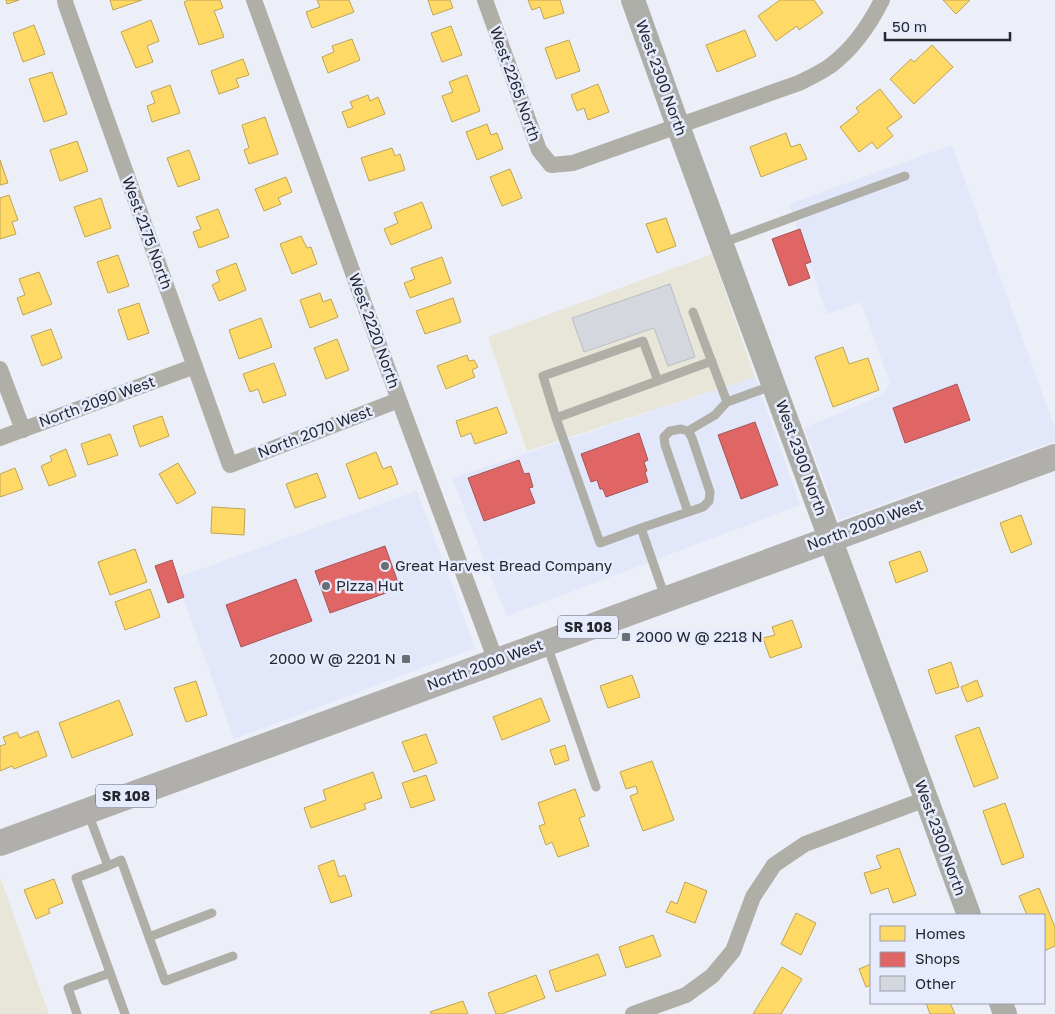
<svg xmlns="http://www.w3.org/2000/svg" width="1055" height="1014" viewBox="0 0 1055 1014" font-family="'Golos Text',sans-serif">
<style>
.built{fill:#e2e7f9}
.green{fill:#e8e6d8}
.homes{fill:#ffd966;stroke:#bea455}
.shops{fill:#e06666;stroke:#a85355}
.building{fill:#d4d7de;stroke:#babdc4}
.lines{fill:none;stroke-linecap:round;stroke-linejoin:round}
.lane{stroke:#afaea7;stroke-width:9}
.street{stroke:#afaea7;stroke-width:16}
.secondary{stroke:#adaea8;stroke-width:24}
.primary{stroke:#b0afab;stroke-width:26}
.poi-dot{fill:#6b6e75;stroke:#e6ecfe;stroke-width:2}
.labels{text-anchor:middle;stroke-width:5;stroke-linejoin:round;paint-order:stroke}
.shield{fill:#e6ecfe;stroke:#60636c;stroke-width:1}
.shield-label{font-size:14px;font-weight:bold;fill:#26282e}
.street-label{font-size:15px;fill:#26282e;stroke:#e6ecfe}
.poi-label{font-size:15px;fill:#26282e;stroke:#e6ecfe;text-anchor:start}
</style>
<rect width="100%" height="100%" fill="#eceff8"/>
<path class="built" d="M952,145L1055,428V441L839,520L804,428L883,395L890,383L861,302L827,314L789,204Z
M755,377L800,505L507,616L452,478Z
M417,491L475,648L234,739L176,578Z"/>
<path class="green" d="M712,254L755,377L527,451L488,337Z
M0,877L49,1014H0Z"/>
<path class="homes" d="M6,0H19L7,4Z
M110,0H142L113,10Z
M189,0H220L223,8L214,11L224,37L199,45L184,2Z
M317,0H349L354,12L312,28L306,12L320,7Z
M428,0H450L453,8L433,15Z
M528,0H560L564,13L544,19L540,7L532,10Z
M780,0H814L823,13L799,30L797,26L776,41L758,16Z
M943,0H970L956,14Z
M151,20L159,41L147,46L153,62L136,68L121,32Z
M34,25L45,54L23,62L13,33Z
M451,26L462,55L442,62L431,33Z
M745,30L756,56L717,72L706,45Z
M352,39L360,60L328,73L322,57L334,52L332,46Z
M569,40L580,71L556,79L545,48Z
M932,45L953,67L914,104L890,79L911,59L914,62Z
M243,59L249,75L236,79L239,87L219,94L211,71Z
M52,72L67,114L44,122L29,79Z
M467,75L480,111L452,122L442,96L453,92L449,82Z
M598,84L609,112L588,120L584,108L577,111L571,95Z
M170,85L180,113L152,122L147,106L155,103L151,92Z
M880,89L902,117L887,128L893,136L877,149L872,142L859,152L840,127L859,112L856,108Z
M368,95L370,101L378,97L385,114L348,128L342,112L353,108L350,102Z
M265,117L278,154L249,164L244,150L249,148L242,125Z
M487,124L491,135L497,133L503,149L477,160L466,132Z
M786,133L791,147L800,144L807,159L761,177L750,147Z
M77,141L88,171L60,181L50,150Z
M392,148L395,156L400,154L405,170L369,181L361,158Z
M189,150L200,179L178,187L167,158Z
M0,160L8,183L0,185Z
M510,169L522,198L502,206L490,177Z
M286,177L292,192L278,198L281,204L264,211L255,189Z
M9,195L18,220L12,222L16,234L0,239V198Z
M101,198L111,228L85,237L74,207Z
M422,202L432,228L391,245L384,229L398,223L394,213Z
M218,209L229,237L199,248L193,232L201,229L196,217Z
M666,218L676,246L657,253L646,224Z
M301,236L307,248L311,247L317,264L292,274L280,244Z
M118,255L129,286L108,293L97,262Z
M442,257L451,283L410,298L404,283L415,279L411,268Z
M236,263L246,290L219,301L212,285L220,281L216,271Z
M39,272L52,304L23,315L17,298L25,295L19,279Z
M320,293L323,302L331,299L338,317L310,328L300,300Z
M453,298L461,322L425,334L416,311Z
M139,303L149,333L128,340L118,310Z
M261,318L272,347L239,359L229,330Z
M51,329L62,358L42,366L31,336Z
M337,339L349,370L326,379L314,348Z
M843,347L849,364L868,358L879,390L833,407L815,357Z
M467,355L469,361L474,360L478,367L472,370L475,377L446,389L437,366Z
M274,363L286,395L263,403L258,389L250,392L243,374Z
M497,407L507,433L475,444L471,433L461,437L456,421Z
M162,416L169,436L140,447L133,426Z
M110,434L118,455L88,465L81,444Z
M66,449L76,476L49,486L41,466L52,461L50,456Z
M376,452L383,469L391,466L398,484L359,499L346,464Z
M178,463L196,493L177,504L159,474Z
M15,468L23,489L0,497V474Z
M317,473L326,497L295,508L286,484Z
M212,507L245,509L244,535L211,533Z
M1021,515L1032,544L1011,553L1000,523Z
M135,549L147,582L110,595L98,562Z
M920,551L928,571L896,583L889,562Z
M150,589L160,617L125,630L115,602Z
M792,620L802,647L770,658L763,638L775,635L772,627Z
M951,662L959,687L936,694L928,670Z
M632,675L640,697L608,708L600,686Z
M977,680L983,696L967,702L961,687Z
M196,681L207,715L186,722L174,688Z
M541,698L550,721L502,740L493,717Z
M119,700L133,735L72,758L59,723Z
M979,727L998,778L974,787L955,736Z
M38,731L47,756L14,769L12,766L0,771V746L6,744L3,737L17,732L20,738Z
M426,734L437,763L414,772L402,742Z
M565,745L569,760L555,765L550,750Z
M652,761L674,820L643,831L630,796L638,793L636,786L626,789L620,772Z
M373,772L382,798L364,804L366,809L311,828L304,808L326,800L323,790Z
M426,775L435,800L411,808L402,783Z
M575,789L585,816L579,818L589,846L558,857L552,842L546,845L539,826L545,824L538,803Z
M1005,803L1024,857L1002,865L983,811Z
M899,848L916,895L893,903L888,888L871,894L864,873L881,868L876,856Z
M334,860L339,877L345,875L352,896L331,903L318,866Z
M54,879L63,903L48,909L50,913L36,919L24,890Z
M685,882L707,891L695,923L666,912L671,901L677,904Z
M1039,888L1055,927V946L1044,951V915H1027L1019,896Z
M796,913L816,923L801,955L781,944Z
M653,935L661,956L626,968L619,947Z
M598,954L606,975L556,992L549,971Z
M871,964V985L866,987L859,969Z
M782,967L802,979L781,1014H753Z
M536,975L545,998L502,1014H496L488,993Z
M463,1001L468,1014H431L430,1012Z
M926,1003H950L955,1014H930Z"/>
<path class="shops" d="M800,229L811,262L805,264L810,278L789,286L772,239Z
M957,384L970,420L905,443L893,408Z
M755,422L778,485L741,499L718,435Z
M639,433L648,460L644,462L647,471L645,472L648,482L606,497L603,489H600L597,480L591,482L581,454Z
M519,460L524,474L529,473L533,487L529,488L535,503L484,521L468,478Z
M385,546L400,588L330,613L315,571Z
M172,560L184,597L168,603L155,566Z
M296,579L312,621L241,647L226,605Z"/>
<path class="building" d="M670,284L695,357L668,366L654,328L584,352L572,318Z"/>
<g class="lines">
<path class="lane" d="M722,243L905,176
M693,312L727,402L774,385
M556,418L543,376L643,341L658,381
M688,431L715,415L727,402
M641,528L703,507L709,501L710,492L692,438L688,431L681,429L670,431L664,437L665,445L688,512
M665,597L641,528L600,543L556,418L712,361
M547,645L596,787
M88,813L108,866L121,860L165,981L233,956
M108,866L76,878L125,1014
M149,937L212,913
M77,1014L68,988L110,973"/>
<path class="street" d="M65,0L66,5L230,465L399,400
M254,0L399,400L496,661
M485,0L539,150L551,165L573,163L799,83C809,78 820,73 830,66C853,49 869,26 882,0
M0,369L23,430
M0,438L195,366
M633,1014L686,995L712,976L733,951L753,897L774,865L805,844L926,799"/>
<path class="secondary" d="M633,0L678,126L969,915
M1001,1003L1005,1014"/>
<path class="primary" d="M0,843L1055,457"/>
</g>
<g class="poi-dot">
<circle cx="385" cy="566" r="5"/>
<circle cx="326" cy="586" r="5"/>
<rect x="621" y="632" width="10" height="10" rx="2.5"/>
<rect x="401" y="654" width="10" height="10" rx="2.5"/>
</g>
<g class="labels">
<g class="shield">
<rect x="558" y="615.5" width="60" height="23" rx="4"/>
<rect x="96" y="784.5" width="60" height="23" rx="4"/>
</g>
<g class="shield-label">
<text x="588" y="632">SR 108</text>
<text x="126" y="801">SR 108</text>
</g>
<g class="street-label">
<text transform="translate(661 78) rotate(70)" y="5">West 2300 North</text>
<text transform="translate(515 84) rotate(70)" y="5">West 2265 North</text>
<text transform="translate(147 233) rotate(70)" y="5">West 2175 North</text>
<text transform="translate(374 331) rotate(70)" y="5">West 2220 North</text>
<text transform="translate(97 402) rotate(-20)" y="5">North 2090 West</text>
<text transform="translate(315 432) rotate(-21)" y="5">North 2070 West</text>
<text transform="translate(801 458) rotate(70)" y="5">West 2300 North</text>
<text transform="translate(865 525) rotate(-20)" y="5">North 2000 West</text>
<text transform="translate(485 665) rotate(-20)" y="5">North 2000 West</text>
<text transform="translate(940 838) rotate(70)" y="5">West 2300 North</text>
</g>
<g class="poi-label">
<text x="395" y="571">Great Harvest Bread Company</text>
<text x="336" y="591">Pizza Hut</text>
<text x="636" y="642">2000 W @ 2218 N</text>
<text x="396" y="664" text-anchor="end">2000 W @ 2201 N</text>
</g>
</g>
<rect x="870" y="914" width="175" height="90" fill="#e6ecfe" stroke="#999eab"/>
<rect x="880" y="926" width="25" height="15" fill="#ffd966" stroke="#999eab"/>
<text x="915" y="939" font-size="15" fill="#26282e">Homes</text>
<rect x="880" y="952" width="25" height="15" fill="#e06666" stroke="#999eab"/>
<text x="915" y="964" font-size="15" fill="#26282e">Shops</text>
<rect x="880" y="976" width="25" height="15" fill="#d4d7de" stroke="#999eab"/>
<text x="915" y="989" font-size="15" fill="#26282e">Other</text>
<path d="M885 32v8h125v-8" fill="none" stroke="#26282e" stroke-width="2.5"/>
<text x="892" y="32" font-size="15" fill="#26282e" stroke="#e6ecfe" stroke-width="4" paint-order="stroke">50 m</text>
</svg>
